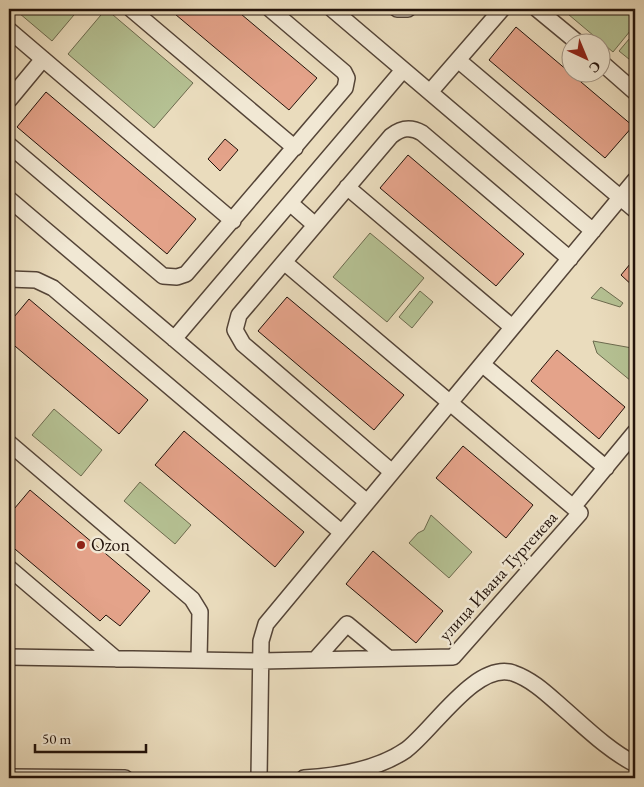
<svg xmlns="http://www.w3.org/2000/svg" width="644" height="787" viewBox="0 0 644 787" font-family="'EB Garamond',serif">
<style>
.green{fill:#b5c193;stroke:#6c6a4e}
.building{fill:#e4a38a;stroke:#22120a}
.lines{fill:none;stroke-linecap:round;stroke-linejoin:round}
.minor-casing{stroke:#544437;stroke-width:18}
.minor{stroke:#f1e8d4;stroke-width:15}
.poi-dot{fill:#8f2418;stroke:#f1e8d4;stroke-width:2}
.labels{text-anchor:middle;stroke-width:5;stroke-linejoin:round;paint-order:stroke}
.poi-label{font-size:18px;fill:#22120a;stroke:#f1e8d4;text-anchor:start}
.street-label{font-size:18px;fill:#22120a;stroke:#f1e8d4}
</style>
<rect width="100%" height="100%" fill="#eadcbd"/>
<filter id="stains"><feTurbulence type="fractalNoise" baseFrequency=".004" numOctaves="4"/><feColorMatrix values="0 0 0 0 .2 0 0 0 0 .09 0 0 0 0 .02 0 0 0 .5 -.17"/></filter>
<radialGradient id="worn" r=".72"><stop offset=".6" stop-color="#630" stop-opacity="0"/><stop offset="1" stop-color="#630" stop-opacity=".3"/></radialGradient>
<path class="green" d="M22,9H79L52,41L19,13Z
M106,9L193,83L154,128L68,54Z
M562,9H635V25L613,52Z
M635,32V64L619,51Z
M370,233L424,278L387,322L333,277Z
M601,287L623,303L620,307L591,298Z
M420,291L433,302L412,328L399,317Z
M635,331V376L631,381L597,353L593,341L632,348Z
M54,409L102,450L81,476L32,435Z
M140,482L191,525L175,544L124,501Z
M431,515L472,552L449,578L409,543L418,533L424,530Z"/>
<path class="building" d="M169,9H235L317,78L289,110Z
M516,27L633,126L605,158L489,60Z
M46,92L196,219L167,254L17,127Z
M225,139L238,150L220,171L208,159Z
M408,155L524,254L496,286L380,188Z
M635,258V288L621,275Z
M287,297L404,395L374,430L258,331Z
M29,299L148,400L119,434L9,341V323Z
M557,350L625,407L599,439L531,381Z
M184,431L304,532L275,567L155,465Z
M463,446L533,505L506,538L436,478Z
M30,490L150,591L120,626L106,615L100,621L9,544L13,535L9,532V515Z
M373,551L443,611L416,643L346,584Z"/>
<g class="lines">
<g class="minor-casing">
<path id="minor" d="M131,9L295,148
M332,9L593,231
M397,9H408
M537,9L577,42
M9,30L233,221
M458,60L635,210
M602,63L635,92
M430,92L502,9
M9,100L43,59
M9,145L163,276L177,277L186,274L345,88L347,78L344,72L270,9
M347,187L512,327
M9,199L367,502
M290,203L315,225
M9,279L36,280L53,288L341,532
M174,339L403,70
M482,364L606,468
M9,443L192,599L200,612L199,660
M392,472L243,344L235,330L239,315L391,136C401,128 410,126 422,133L570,259
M573,507L635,432
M9,568L116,659
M9,657L261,661L453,657L580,513L284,262
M315,660L347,624L388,658
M9,777L125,778
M259,778L261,641L266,624L635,180
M304,778C338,776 377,770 406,750C433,730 476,661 513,673C533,680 547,694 563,708C586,728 608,750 635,764"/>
</g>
<use href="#minor" class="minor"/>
</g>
<circle class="poi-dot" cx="81" cy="545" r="5"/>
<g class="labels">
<g class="poi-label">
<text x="91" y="551">Ozon</text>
</g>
<g class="street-label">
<text transform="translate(498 576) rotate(-48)" y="6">улица Ивана Тургенева</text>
</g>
</g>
<rect width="644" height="787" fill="none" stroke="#eadcbd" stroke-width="30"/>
<rect x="10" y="10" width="624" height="767" fill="none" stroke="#22120a" stroke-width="2.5"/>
<rect x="15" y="15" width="614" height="757" fill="none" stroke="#22120a"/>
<g transform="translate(586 58) rotate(136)"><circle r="24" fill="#f1e8d4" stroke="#9e9283"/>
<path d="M0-4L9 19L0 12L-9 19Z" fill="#8f2418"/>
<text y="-8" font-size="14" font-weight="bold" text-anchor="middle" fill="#22120a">С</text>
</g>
<path d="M35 744v8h111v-8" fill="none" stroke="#22120a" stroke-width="2.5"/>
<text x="42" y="744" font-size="15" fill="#22120a" stroke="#f1e8d4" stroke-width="4" paint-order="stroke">50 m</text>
<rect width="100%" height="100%" filter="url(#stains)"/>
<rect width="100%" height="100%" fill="url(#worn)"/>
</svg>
